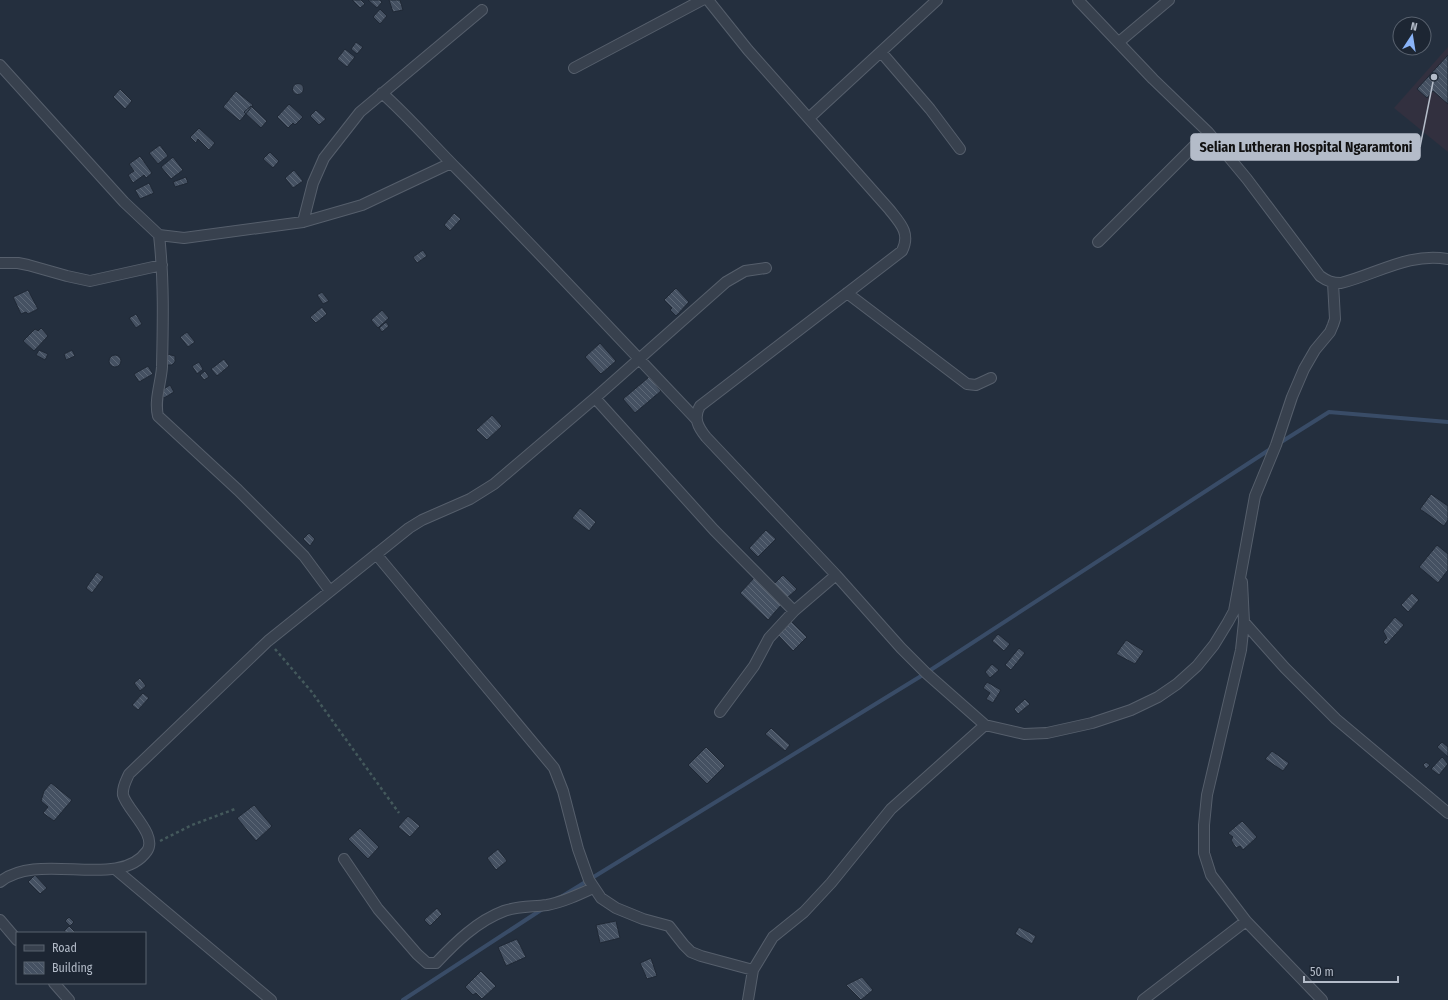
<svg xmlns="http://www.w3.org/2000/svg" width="1448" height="1000" viewBox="0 0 1448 1000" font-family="'Fira Sans Condensed',sans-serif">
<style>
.medical{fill:#32303f}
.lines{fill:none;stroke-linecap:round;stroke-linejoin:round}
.stream{stroke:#394c67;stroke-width:4}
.building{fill:url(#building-back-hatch);stroke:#1f2835}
.minor-casing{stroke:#565f6c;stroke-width:12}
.path{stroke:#44595c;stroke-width:2.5;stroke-dasharray:3 3;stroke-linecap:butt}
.minor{stroke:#38414e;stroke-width:10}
.leader{fill:none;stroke:#b4bcc9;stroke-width:1.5}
.callout-dot{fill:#b4bcc9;stroke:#1d2633;stroke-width:1.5}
.callout{fill:#b4bcc9;stroke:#b4bcc9;stroke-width:1.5}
.callout-label{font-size:14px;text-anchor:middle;font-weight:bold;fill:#111}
</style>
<defs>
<pattern id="building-back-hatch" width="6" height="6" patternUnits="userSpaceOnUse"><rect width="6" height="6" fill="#455162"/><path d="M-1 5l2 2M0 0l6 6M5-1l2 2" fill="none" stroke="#5d6877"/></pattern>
</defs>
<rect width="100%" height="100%" fill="#242f3e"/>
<path class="medical" d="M1448,47V152L1394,108Z"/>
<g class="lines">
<path class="stream" d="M1278,444L1329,412L1448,422
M561,897L926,673L1272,448
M403,1000L544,908"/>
</g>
<path class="building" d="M352,0H361L365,4L360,8Z
M368,0H380L382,2L377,8Z
M389,0H400L403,10L393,12Z
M380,9L387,16L380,24L373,17Z
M356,42L363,47L357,54L351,49Z
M345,49L355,57L347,67L337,59Z
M1448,55V104L1433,91L1427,98L1417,89Z
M292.5 89a5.5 5.5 0 1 1 11 0a5.5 5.5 0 1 1-11 0Z
M120,89L132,101L125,109L113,97Z
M236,91L253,105L240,121L223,107Z
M289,104L303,117L295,125L293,123L288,128L277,117Z
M251,106L267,121L261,128L244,112Z
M316,110L326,119L319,125L310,116Z
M199,128L215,143L209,150L198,139L196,143L190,137Z
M160,145L168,156L158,164L149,153Z
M270,152L279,161L273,168L263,159Z
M140,156L152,173L146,178L144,175L133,183L128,175L134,171L129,164Z
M173,157L183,170L171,179L161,167Z
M294,170L303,181L293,188L285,178Z
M186,177L188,183L175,187L173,182Z
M149,183L154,193L140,199L135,190Z
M454,213L461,219L450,231L444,225Z
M423,250L427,256L417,263L413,257Z
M676,288L689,302L676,316L670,310L672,308L664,300Z
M28,290L38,309L28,314L26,312L21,314L13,297Z
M322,292L329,301L323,304L317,295Z
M322,307L327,314L316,323L310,317Z
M382,310L389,318L378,328L371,320Z
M136,314L142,324L136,328L129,318Z
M386,322L389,326L382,332L379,328Z
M41,328L48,336L34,351L23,341L35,329L38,331Z
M187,332L195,342L188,347L180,337Z
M600,343L616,361L601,374L585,357Z
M39,350L48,354L45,360L36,355Z
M72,350L75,356L66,360L64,354Z
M167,354L175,356V362L172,365H167Z
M109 361a6 6 0 1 1 12 0a6 6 0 1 1-12 0Z
M224,359L229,366L217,376L211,369Z
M199,362L203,369L197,374L192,366Z
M148,366L153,374L139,382L134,374Z
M205,371L209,377L204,380L200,375Z
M649,377L661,391L635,413L623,399Z
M170,385L174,392L164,398L159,392Z
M492,415L502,426L487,440L476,430Z
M1431,494L1448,506V520L1444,526L1420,509Z
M580,508L596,522L589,531L572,518Z
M766,530L776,539L758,557L749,548Z
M309,533L315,539L310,546L303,539Z
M1437,545L1448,554V570L1438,583L1419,567Z
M97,572L104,577L92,593L86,588Z
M783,575L797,589L787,598L774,584Z
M755,577L783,603L768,620L740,593Z
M1412,593L1419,600L1408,612L1401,605Z
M1395,617L1404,625L1386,645L1383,642L1387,638L1383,631Z
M791,621L807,637L793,651L777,634Z
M998,634L1010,644L1004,651L992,641Z
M1126,640L1144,651L1135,664L1116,654Z
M1019,648L1025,653L1011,670L1005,665Z
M992,664L999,670L990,678L985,672Z
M140,678L146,686L140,691L134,683Z
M987,682L1001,690L993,703L986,699L990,693L983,688Z
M143,693L149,698L138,710L132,705Z
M1025,699L1030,704L1018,714L1014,709Z
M771,728L790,745L785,751L765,734Z
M1442,742L1448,747V757L1437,747Z
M706,747L725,766L707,784L688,765Z
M1272,751L1289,763L1283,771L1265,759Z
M1442,757L1448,764L1439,775L1431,769Z
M1426,762L1430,765L1426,769L1423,765Z
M51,783L72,800L54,821L43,813L48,807L41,801L44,791Z
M254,805L272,826L256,841L237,818Z
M408,816L420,826L410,837L398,827Z
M1242,821L1257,837L1243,850L1240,846L1236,848L1231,840L1233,837L1228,833Z
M360,828L379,847L368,859L348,839Z
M498,849L507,861L496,870L487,858Z
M35,875L47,888L40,894L28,882Z
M437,908L442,914L430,926L424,920Z
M69,917L74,922L70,926L65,921Z
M616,921L620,938L600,943L596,925Z
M69,926L76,933H67L64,931Z
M1019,927L1036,936L1032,944L1015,934Z
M517,939L526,957L506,966L498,947Z
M651,958L657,976L647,979L640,963Z
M481,971L496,986L482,999L476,993L473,995L465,987Z
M862,977L873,990L861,1000L846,985Z"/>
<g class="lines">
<g class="minor-casing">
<path id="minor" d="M708,0L748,50L889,209C900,223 911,233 902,251L700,406C693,418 698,427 706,437L836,575L901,648L926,673L985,725L1024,734L1047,733L1092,723L1131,710L1158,697L1177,684L1197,666L1214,645L1228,622L1234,611L1255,496L1276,445L1292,397L1304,369L1315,350L1330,332L1333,325L1335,319L1333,283
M1078,0L1153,79L1208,132L1247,179L1320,276C1327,281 1332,283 1341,283C1377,274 1409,252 1448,259
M1119,42L1169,0
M881,52L930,109L960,149
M0,65L124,202L159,235L184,238L303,222L362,205L451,163
M574,68L702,0
M382,93C409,117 432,144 458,170C539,252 617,336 696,419
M809,118L937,0
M303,222L313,183L324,158L360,112L482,10
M159,235C164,279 163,323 162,367C161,383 154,400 158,416L238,490L304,556L330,591
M1098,242L1208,132
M0,263H18L28,265L67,276L90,281L162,265
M847,293L967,384L976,385L991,378
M595,398L714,530L794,611
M376,554L554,768L563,791L578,849L589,880L601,898L616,908L643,919L669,926L684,945L691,952L701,956L753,970
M1242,582L1244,622L1241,650L1207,795L1204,825V853L1211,875L1246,921L1322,1000
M1244,622L1285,668L1336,719L1448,813
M720,712L754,666L769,638L794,611L836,575
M344,859L378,909L417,954L427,963H436C455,943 477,921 504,911C518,906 533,907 547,905C563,902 578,895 593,888
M115,869L271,1000
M0,882C39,850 119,891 147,851C158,835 127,810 123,795C122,787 126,781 129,774L268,641L409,528L422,520L470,499L494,484L595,398L726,282L745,271L766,268
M0,920L17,940
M54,983L69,1000
M748,1000L753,970L773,937L804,912L831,883L891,809L985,725
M1143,1000L1246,921"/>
</g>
<path class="path" d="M275,649L311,691L399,813
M160,841L192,825L235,809"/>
<use href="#minor" class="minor"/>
</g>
<path class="leader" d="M1434 77L1420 147"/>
<circle class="callout-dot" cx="1434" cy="77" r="4"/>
<rect class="callout" x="1191" y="134" width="229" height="26" rx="4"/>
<g class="callout-label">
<text x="1306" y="152">Selian Lutheran Hospital Ngaramtoni</text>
</g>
<rect x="16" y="932" width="130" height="52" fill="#1d2633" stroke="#59626f"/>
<rect x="24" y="945" width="20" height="6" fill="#38414e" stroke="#59626f"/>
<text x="52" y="952" font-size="12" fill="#b4bcc9">Road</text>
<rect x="24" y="962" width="20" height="12" fill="url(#building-back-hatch)" stroke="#59626f"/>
<text x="52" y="972" font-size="12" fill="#b4bcc9">Building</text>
<g transform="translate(1412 36) rotate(12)"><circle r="19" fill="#1d2633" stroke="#59626f"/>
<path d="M0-3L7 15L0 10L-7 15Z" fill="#8ab4f8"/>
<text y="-6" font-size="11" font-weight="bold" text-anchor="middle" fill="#b4bcc9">N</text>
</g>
<path d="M1304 976v6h94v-6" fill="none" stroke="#b4bcc9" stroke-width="2"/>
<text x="1310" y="976" font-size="12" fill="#b4bcc9" stroke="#1d2633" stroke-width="3" paint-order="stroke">50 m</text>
</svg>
